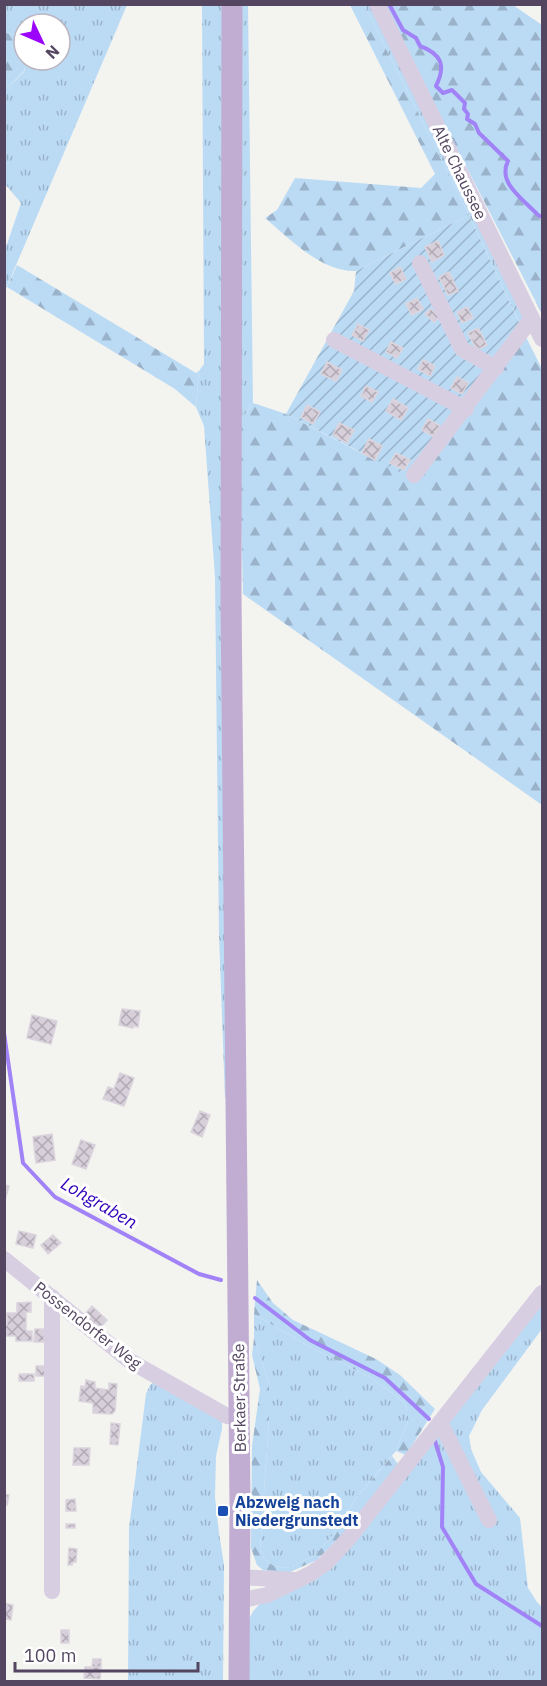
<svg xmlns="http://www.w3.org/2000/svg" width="547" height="1686" viewBox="0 0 547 1686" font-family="'IBM Plex Sans',sans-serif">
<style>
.grass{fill:url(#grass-tufts)}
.forest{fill:url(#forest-firs)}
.garden{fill:url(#garden-furrows)}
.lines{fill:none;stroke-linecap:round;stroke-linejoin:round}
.stream{stroke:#a183f7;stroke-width:4}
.building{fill:url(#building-cross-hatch);stroke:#dbd4dd;stroke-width:1.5}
.minor{stroke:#d8cee2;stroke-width:16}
.major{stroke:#c1add2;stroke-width:21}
.transit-dot{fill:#1a4fb4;stroke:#fff;stroke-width:2}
.labels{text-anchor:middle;stroke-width:6;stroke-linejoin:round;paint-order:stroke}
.street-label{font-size:16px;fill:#544661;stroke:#fff}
.transit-label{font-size:16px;font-weight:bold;fill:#164399;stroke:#fff;text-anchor:start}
.water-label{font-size:18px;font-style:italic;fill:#3000b9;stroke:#fff}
</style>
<defs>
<pattern id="grass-tufts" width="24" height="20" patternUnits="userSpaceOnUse" patternTransform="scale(1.5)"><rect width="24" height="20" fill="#bbdbf5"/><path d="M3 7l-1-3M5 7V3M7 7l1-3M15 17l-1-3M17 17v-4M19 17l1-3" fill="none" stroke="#9bb3ca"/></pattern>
<pattern id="forest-firs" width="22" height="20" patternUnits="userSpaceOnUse" patternTransform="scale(1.5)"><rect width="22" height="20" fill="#bbdbf5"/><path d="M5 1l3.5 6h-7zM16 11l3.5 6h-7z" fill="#9bb3ca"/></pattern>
<pattern id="garden-furrows" width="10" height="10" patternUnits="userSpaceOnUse" patternTransform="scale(1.5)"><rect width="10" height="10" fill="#bbdbf5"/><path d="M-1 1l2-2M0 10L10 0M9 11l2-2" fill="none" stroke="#9bb3ca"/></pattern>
<pattern id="building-cross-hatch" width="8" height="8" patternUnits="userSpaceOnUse" patternTransform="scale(1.5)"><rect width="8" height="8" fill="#d7cfda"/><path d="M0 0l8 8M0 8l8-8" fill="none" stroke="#b1aab4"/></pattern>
</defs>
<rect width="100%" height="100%" fill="#f3f3f0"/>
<path class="grass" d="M248,4L253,403L239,423V5Z
M4,5H127L5,291V250L21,203L5,184V85L8,87L24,72L27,60H60V24H24V36L6,33L5,31Z
M202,5H222L228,1096L225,1098L219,935L215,577L204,426L196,407L199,371L204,364Z
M364,5H370L528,320L522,328L469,215Z
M542,1304V1329L482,1410L469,1436L471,1449L481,1472L520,1518L528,1588L537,1602L542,1607V1681L246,1682C246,1657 239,1621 260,1604C269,1596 285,1593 296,1589Z
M254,1314L308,1346L369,1377L403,1401L408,1410V1421L396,1451L357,1497L332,1536L314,1556L288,1568L274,1566L265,1560L260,1550L269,1420V1384L254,1338Z
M154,1382L222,1420V1429L216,1456L215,1497L219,1533L224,1565L223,1681L128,1682L129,1528L146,1394L150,1385Z"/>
<path class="forest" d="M350,5H364L469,215L356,271C321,272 290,239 265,218L277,210L295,178L421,188L435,174Z
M383,5H513L542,25V314Z
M4,31L6,33L24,36V60H27L24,71L8,87L5,85Z
M17,265L196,373L199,371L196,407L175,389L7,287Z
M525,335L542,369V805L243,594L239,423L253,403L286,414L375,460Z
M257,1280L273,1303L293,1320L376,1359L400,1375L435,1409L406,1455L396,1451L408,1421V1410L403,1401L369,1377L308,1346L254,1314Z
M254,1338L269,1384V1420L260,1550L265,1560L274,1566L288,1568L314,1556L332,1536L357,1497L392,1456L398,1464L347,1530L317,1560L288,1573L263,1570L257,1565L251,1548L252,1446L260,1389L252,1355Z"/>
<path class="garden" d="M469,215L525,335L417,481L286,414L354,291L356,271Z"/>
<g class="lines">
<path class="stream" d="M389,4L403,30L416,38L420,46C442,54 446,66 436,86L443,93L452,90L465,103L464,109L468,114L467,119L475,124L479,133L508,161C497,183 523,199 538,215L542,217
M4,1033L23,1163L55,1197L199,1274L221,1280
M255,1298L310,1340L385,1378L429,1419
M435,1441L443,1467L442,1527L476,1584L542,1626"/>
</g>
<path class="building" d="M438,241L444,255L432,262L425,247Z
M400,267L406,279L396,284L390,273Z
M449,272L458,291L448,295L439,277Z
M417,298L423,309L412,315L406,304Z
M467,307L473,318L462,323L457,312Z
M431,309L439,317L434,322L425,314Z
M358,324L369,330L363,341L352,335Z
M478,328L487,345L477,350L468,333Z
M391,342L403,348L397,358L386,352Z
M423,360L435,366L430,376L418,369Z
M327,362L342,370L336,381L321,374Z
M457,377L468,383L462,394L451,388Z
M366,386L378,392L372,402L361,396Z
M393,399L408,408L401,420L386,411Z
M307,405L320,412L313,424L301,417Z
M428,419L440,426L433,436L422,430Z
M339,423L354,430L347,443L333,435Z
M369,439L382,446L375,460L362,453Z
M396,453L410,460L404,470L390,463Z
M122,1009L140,1011L138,1027L133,1026V1028L119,1025Z
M32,1015L57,1021L51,1044L27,1038Z
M120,1073L134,1078L124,1106L103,1099L108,1087L114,1089Z
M200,1111L210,1115L202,1137L191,1132Z
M52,1134L55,1160L36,1163L33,1137Z
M81,1140L95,1145L86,1169L72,1164Z
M4,1185L9,1186L5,1200L4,1199Z
M19,1231L36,1235L33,1248L16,1244Z
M53,1235L61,1243L48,1254L41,1245Z
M31,1302V1312H26V1331H32V1341H16V1336H4V1325H7V1313H17V1303Z
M92,1306L107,1320L99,1329L84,1315Z
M35,1329H44V1342H34Z
M36,1366H45V1376H36Z
M19,1374H34V1381H19Z
M86,1380L95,1382V1388L109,1390V1383L117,1384L115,1411L112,1414L93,1413V1403L79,1401L81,1386L85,1387Z
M111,1423L120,1424L118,1445L110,1444Z
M74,1448H90L89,1465H73Z
M4,1494L9,1495L7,1505H4Z
M75,1499L76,1511H66V1500Z
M66,1524H75V1528H66Z
M69,1548L77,1549L76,1562H73L72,1565H68Z
M4,1603L13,1605L11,1620L4,1619Z
M61,1630H69V1643H61Z
M93,1659H101V1667H92Z
M85,1667H101L100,1679L84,1678Z"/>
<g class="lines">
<path class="minor" d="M377,4L542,339
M420,263L462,349L496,368
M334,340L466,409
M414,475L532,318
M4,1259L130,1361L227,1416H239
M52,1297V1591
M440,1422L489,1520
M239,1577L295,1580
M238,1601L267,1595L310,1574L326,1563L349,1538L542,1293"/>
<path class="major" d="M232,4L231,597L240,1505L239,1682"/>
</g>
<rect class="transit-dot" x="217" y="1505" width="12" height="12" rx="3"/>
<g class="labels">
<g class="street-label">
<text transform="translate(460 172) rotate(64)" y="6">Alte Chaussee</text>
<text transform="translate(88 1325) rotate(38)" y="6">Possendorfer Weg</text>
<text transform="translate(239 1398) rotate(-91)" y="6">Berkaer Straße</text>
</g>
<g class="transit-label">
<text x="235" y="1508">Abzweig nach<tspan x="235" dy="18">Niedergrunstedt</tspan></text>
</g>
<g class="water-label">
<text transform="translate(99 1203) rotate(30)" y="6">Lohgraben</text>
</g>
</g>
<rect width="547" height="1686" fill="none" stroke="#544661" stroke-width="12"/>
<g transform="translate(42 42) rotate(134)"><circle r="28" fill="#ffffff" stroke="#bbb5c0" stroke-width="1.5"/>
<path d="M0-4.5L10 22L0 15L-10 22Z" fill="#9b03fa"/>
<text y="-9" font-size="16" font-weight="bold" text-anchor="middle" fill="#544661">N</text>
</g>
<path d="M15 1662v9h183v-9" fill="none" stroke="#544661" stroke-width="3"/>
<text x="24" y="1662" font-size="18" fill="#544661" stroke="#ffffff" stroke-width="4.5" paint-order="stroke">100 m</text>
</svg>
